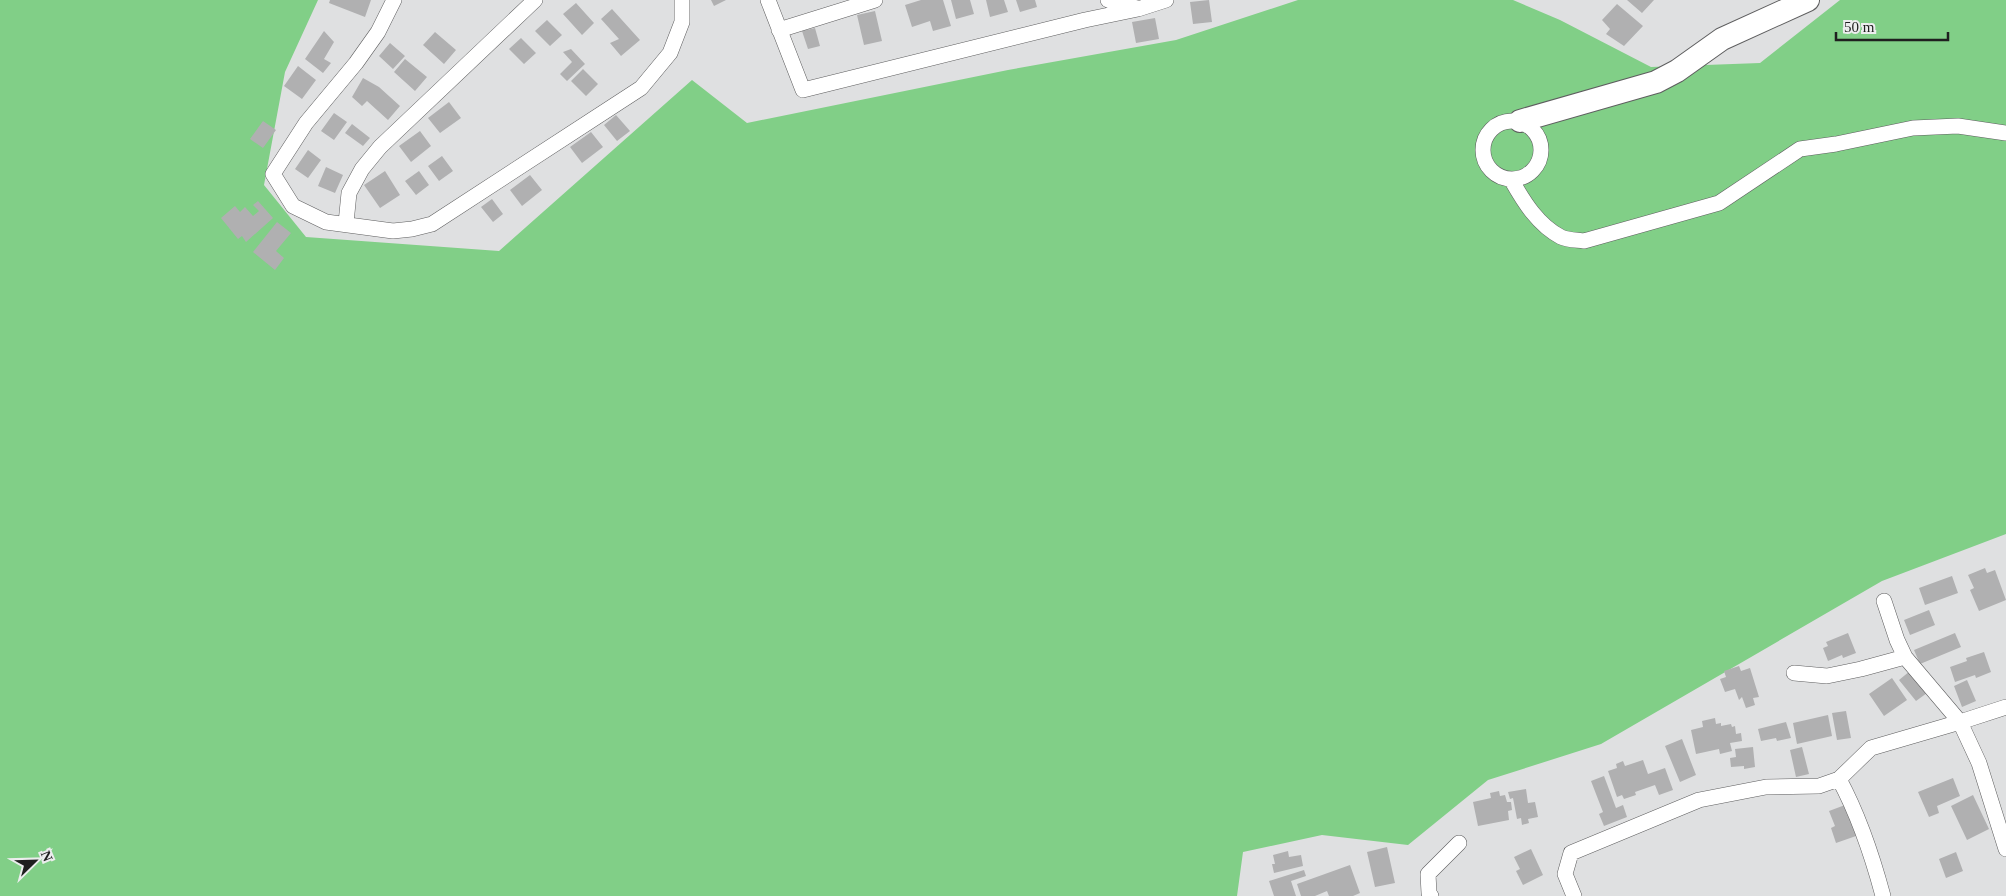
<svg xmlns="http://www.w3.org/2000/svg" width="2006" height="896" viewBox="0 0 2006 896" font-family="'Times New Roman',serif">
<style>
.green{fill:#81cf87}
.building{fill:#b0b0b1}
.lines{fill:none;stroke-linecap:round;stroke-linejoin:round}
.street-casing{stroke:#5e5e5f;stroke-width:16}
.secondary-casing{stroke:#5e5e5f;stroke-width:24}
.street{stroke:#fff;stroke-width:15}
.secondary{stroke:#fff;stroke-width:22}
</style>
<rect width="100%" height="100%" fill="#dfe0e1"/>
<path class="green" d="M0,0H318L285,72L264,185L306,237L499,251L692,80L747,123L1008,70L1176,40L1298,0H1513L1560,20L1651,67L1760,63L1840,0H2006V534L1882,581L1601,744L1488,780L1408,845L1322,835L1243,852L1237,896H0Z"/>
<path class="building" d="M330,0H371L365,17L329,3Z
M711,0H726L714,6Z
M921,0H943L951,26L933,31L930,21L912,27L905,5Z
M951,0H970L974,14L956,19Z
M986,0H1004L1008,12L990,17Z
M1016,0H1035L1037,7L1020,12Z
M1209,0L1212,22L1193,24L1190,2Z
M1627,0H1654L1642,13Z
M576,3L594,23L582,35L563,14Z
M1617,4L1643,26L1624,46L1606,34L1610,29L1602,20Z
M612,9L640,40L621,56L610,43L619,39L601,19Z
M875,11L882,41L864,45L857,15Z
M1155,18L1159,39L1136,43L1132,22Z
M547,20L562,35L550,46L535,31Z
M815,28L820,46L808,49L802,31Z
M324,31L334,42L324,59L331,63L323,73L305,59Z
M435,32L456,50L444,64L423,45Z
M521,38L536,53L524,64L509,49Z
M390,43L405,56L393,69L379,56Z
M571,49L585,64L567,81L560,74L572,62L563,52Z
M405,59L427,77L415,91L394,72Z
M298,66L316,80L302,99L284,86Z
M583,69L598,84L586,96L571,81Z
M363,78L379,87L400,106L388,120L367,101L362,106L352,97Z
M449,102L461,118L440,133L428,118Z
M334,113L347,122L334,140L321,131Z
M616,115L630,131L617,141L604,125Z
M263,121L276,130L263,148L250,139Z
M352,124L370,138L363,146L345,133Z
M420,131L431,146L411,162L399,146Z
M591,132L603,147L582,163L570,147Z
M308,150L321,160L308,178L295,169Z
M442,156L453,171L439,181L428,166Z
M326,167L343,175L335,193L318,186Z
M385,171L400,195L380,208L364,185Z
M419,171L429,185L416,195L405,181Z
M530,175L542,190L522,206L510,190Z
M492,199L503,214L493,222L481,207Z
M258,201L273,218L246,242L242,236L238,239L221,218L235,206L240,212L245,207L253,216L259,211L253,205Z
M277,222L291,233L276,251L284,258L275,270L253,252Z
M1985,568L1987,573L1995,570L2006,600L1979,611L1970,590L1974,588L1968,575Z
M1952,576L1958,593L1925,605L1919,588Z
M1929,610L1935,625L1910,635L1904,620Z
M1848,633L1856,653L1843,658L1842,655L1828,661L1823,648L1828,646L1826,642Z
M1955,633L1961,647L1920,664L1914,650Z
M1984,652L1991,672L1976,678L1975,675L1955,682L1950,667L1967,661L1966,658Z
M1739,666L1741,671L1750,668L1759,697L1753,698L1755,705L1746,708L1742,697L1739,700L1735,689L1725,692L1720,679L1726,677L1724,671Z
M1910,671L1927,693L1916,701L1899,680Z
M1892,678L1907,700L1884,716L1869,694Z
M1967,680L1976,701L1962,707L1954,686Z
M1846,711L1851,738L1837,740L1832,713Z
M1828,715L1832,736L1797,744L1793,723Z
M1715,718L1716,724L1721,723V726L1731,724L1732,727L1735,726L1736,734L1741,733L1742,741L1730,743L1732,751L1720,754L1719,749L1696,754L1691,730L1703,727L1702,721Z
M1786,722L1791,738L1777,741L1776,738L1761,741L1758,729Z
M1682,739L1696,775L1680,782L1665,746Z
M1753,747L1755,767L1744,769V766L1731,767L1730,758L1736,757L1735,749Z
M1802,747L1809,774L1796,777L1790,750Z
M1643,760L1648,774L1665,768L1673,790L1659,795L1655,785L1635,792L1636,795L1624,799L1622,795L1617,797L1608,771L1617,768L1616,764L1623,761L1625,766Z
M1604,776L1616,808L1623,805L1627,817L1604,826L1599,814L1603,812L1591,781Z
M1953,778L1960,796L1937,806L1939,813L1929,817L1918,792Z
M1526,789L1528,803L1535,802L1538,817L1528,819L1529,823L1522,825L1521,818L1517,819L1513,798L1510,799L1508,792Z
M1499,791L1500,796L1505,795L1507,802H1511L1512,810L1508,811L1509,820L1478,826L1473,802L1491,798L1490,793Z
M1973,795L1989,829L1967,840L1951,806Z
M1845,805L1856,836L1836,843L1831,828L1835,826L1829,811Z
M1387,847L1395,883L1375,887L1367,852Z
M1531,849L1543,875L1523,885L1516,871L1520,869L1514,857Z
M1288,851L1289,857L1301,855L1303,866L1274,873L1272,864H1275L1273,855Z
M1956,852L1963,871L1946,878L1939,859Z
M1350,865L1360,893L1353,896H1329L1327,891L1315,896H1301L1297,884Z
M1304,870L1306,876L1291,881L1296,896H1274L1269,881Z"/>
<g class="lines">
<g class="street-casing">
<path id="street" d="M394,0L378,32L356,63L306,123L273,174L293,206L326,222L393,231L412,229L432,224L641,88L670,53L682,22V0
M768,0L803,90L1085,20L1138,9L1166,0
M1108,0L1137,8
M779,30L875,0
M1483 150a29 29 0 1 1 58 0a29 29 0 1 1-58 0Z
M1512,181C1524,202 1538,225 1561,237C1567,240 1577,240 1584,241L1719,203L1800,149L1836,144L1913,128L1958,126L2006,133
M346,223L349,193L362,169L380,147L535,0
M1884,601L1897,640L1905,657L1960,722L2006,707
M1794,673L1827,676L1861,669L1905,657
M1839,779C1859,816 1872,855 1883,896
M1431,896L1429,893L1428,874L1459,843
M1574,896L1565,874L1571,853L1699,800L1766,787L1819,786L1839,779L1871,748L1960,722L1979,763L2006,849"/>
</g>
<g class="secondary-casing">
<path id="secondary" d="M1520,121L1656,82L1677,71L1722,39L1808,0"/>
</g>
<use href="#street" class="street"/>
<use href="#secondary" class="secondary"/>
</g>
<g transform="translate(35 861) rotate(67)" stroke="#ecedee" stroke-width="4" paint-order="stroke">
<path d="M0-4L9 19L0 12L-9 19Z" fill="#1f1f1f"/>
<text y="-8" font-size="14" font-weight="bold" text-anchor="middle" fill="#1f1f1f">N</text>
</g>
<path d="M1836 32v8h112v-8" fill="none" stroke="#1f1f1f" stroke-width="2.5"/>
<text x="1844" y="32" font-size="15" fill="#1f1f1f" stroke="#ecedee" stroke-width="4" paint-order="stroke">50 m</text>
</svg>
